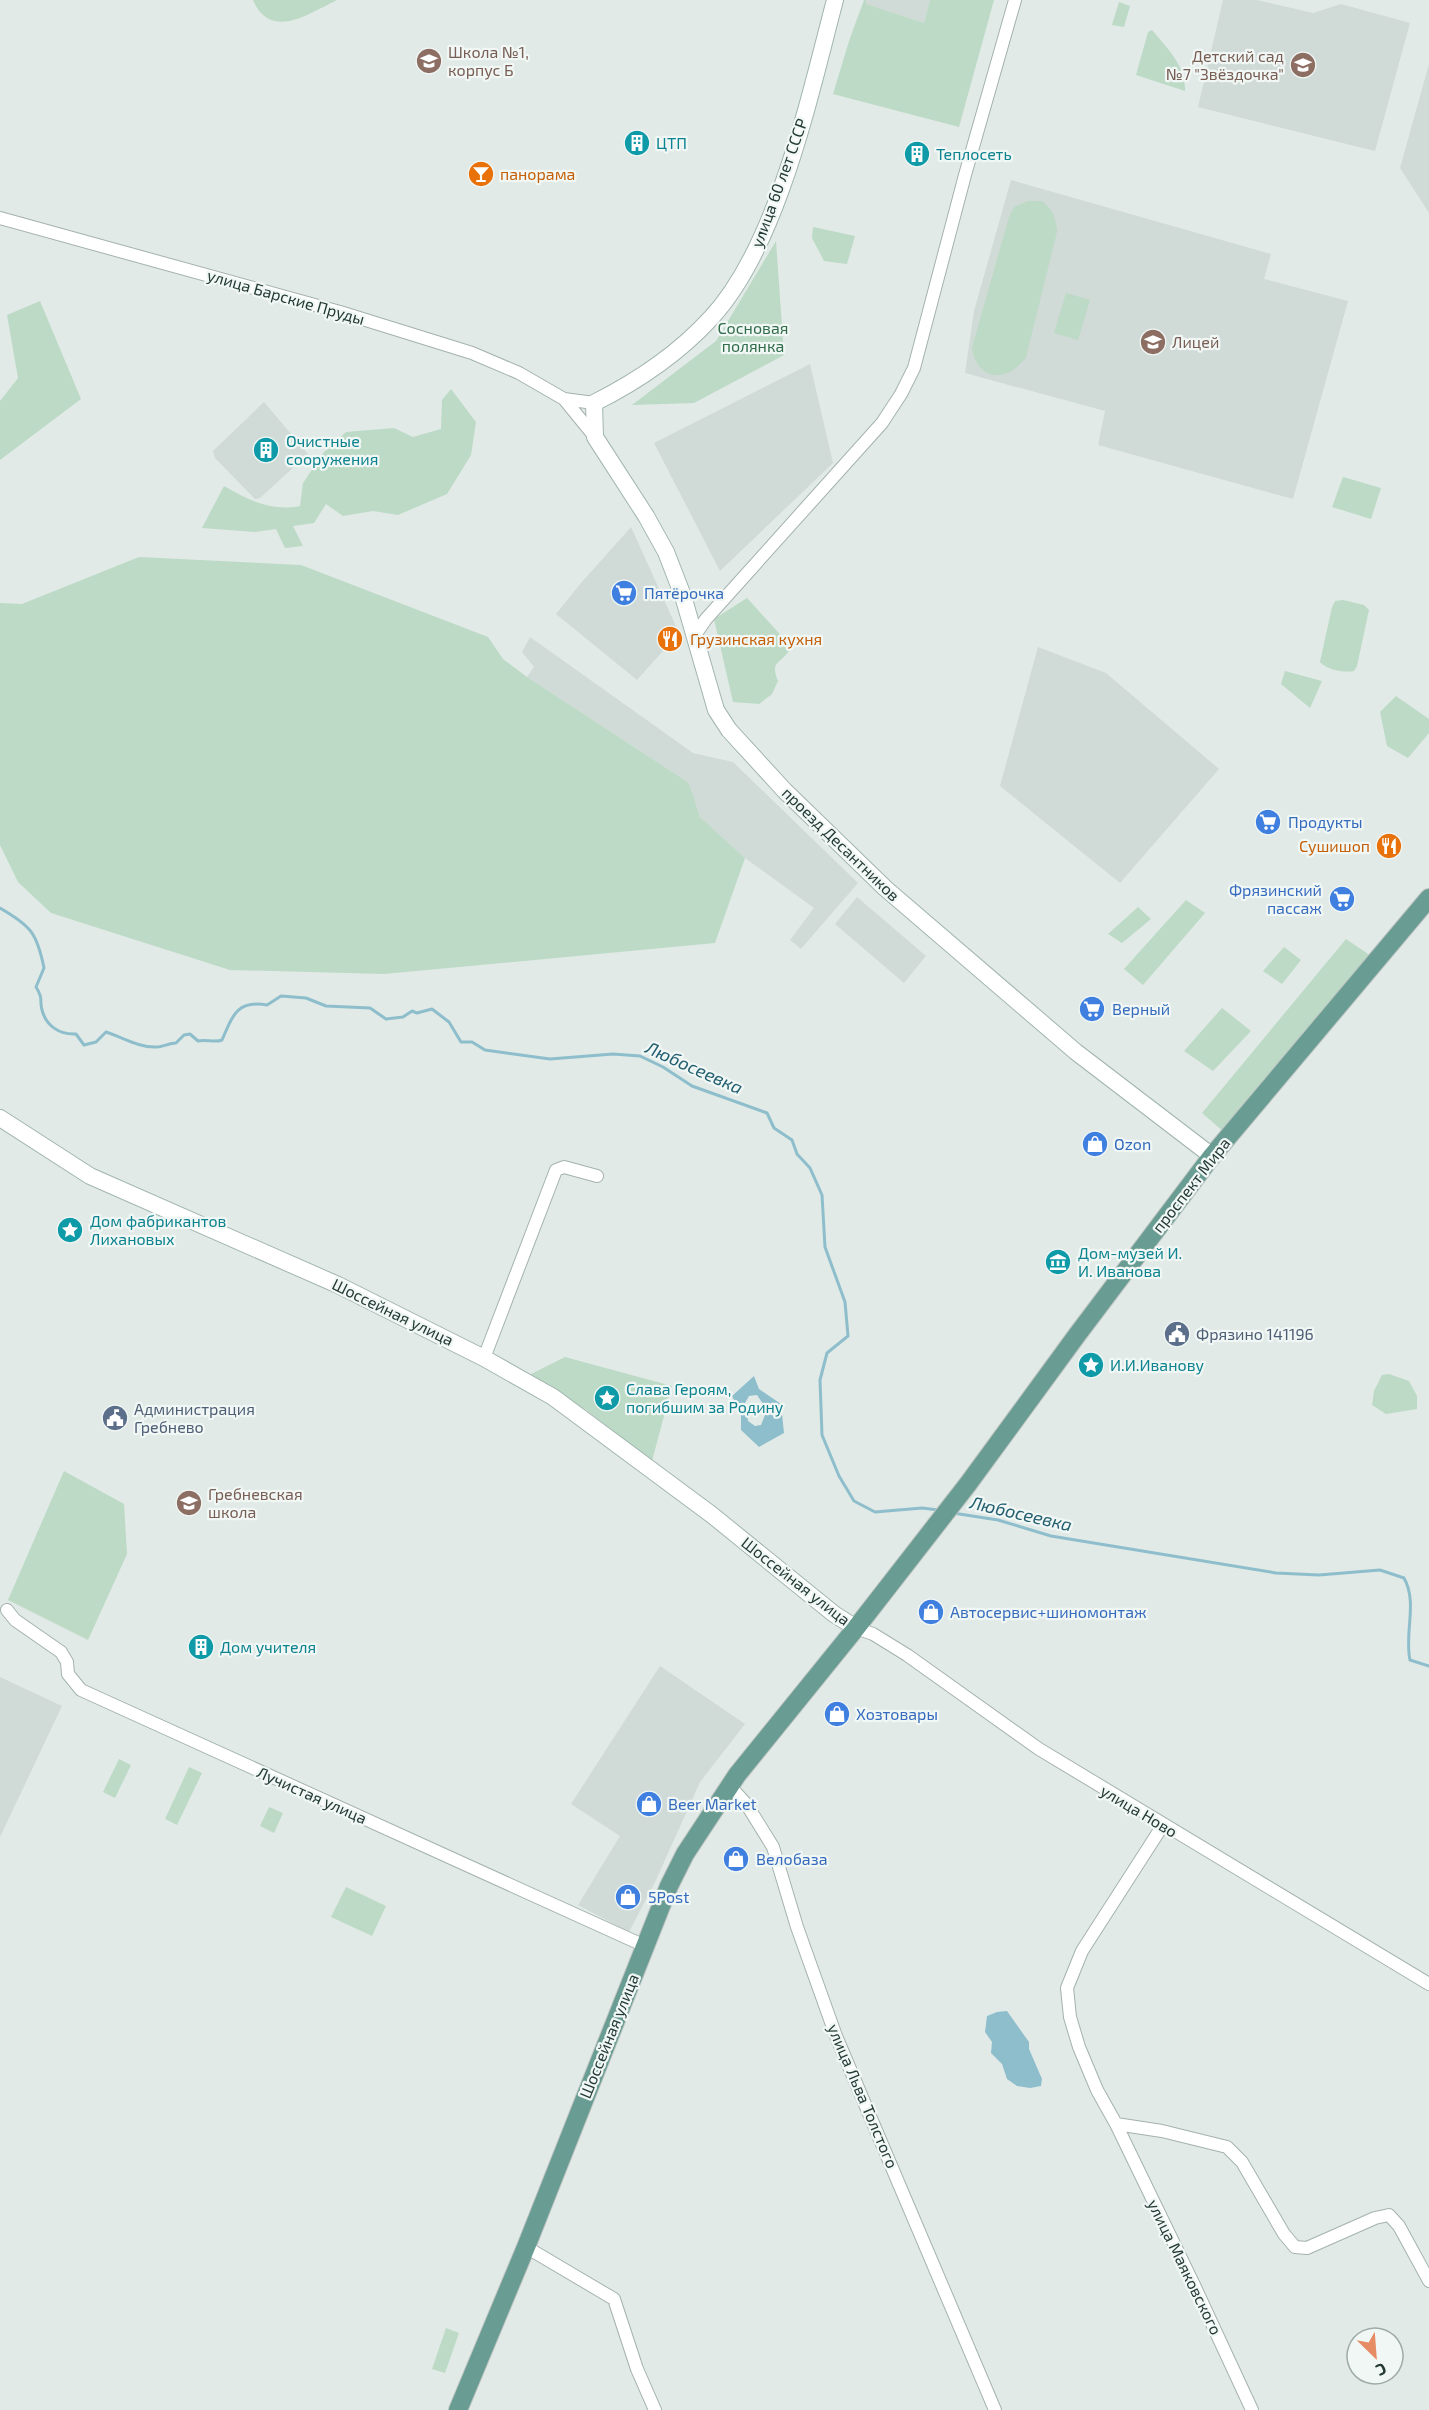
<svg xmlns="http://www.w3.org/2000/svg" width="1429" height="2410" viewBox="0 0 1429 2410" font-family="'Exo 2',sans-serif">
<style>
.built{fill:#d0dad6}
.green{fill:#bcdac5}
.water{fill:#8ebecb;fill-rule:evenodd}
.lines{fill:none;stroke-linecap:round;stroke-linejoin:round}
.stream{stroke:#8ebecb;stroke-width:3}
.street-casing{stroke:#a4b2ae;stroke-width:14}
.secondary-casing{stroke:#a1b5af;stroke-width:18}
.primary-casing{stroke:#bdc4c2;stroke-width:20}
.street{stroke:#fff;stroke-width:12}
.secondary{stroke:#fff;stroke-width:16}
.primary{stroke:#699c92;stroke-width:18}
.labels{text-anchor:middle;stroke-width:4.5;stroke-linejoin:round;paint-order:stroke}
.education-label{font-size:16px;fill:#785e54;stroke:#f1f7f5;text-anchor:start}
.culture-label{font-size:16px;fill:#0d838f;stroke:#f1f7f5;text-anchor:start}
.food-label{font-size:16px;fill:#c56008;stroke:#f1f7f5;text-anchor:start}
.street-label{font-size:16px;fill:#233a35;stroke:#f1f7f5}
.park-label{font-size:16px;fill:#316d4b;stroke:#f1f7f5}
.shop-label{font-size:16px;fill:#366cbe;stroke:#f1f7f5;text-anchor:start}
.service-label{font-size:16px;fill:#4e5e75;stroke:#f1f7f5;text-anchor:start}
.water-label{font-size:18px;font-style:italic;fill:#225f70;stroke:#f1f7f5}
</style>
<rect width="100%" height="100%" fill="#e1eae7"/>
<path class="built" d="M866,0H930L924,23L865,4Z
M1223,0H1257L1313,13L1341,4L1410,23L1375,151L1198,107Z
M1429,64V213L1400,168Z
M1011,180L1271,254L1264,279L1348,301L1293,499L1098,445L1105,411L965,373L974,311Z
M810,364L833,463L720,571L654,443Z
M264,402L308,454L260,498L255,499L215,458L213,451Z
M631,527L679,633L637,680L556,614L581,583Z
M530,637L693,753L733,762L858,883L801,949L790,940L814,908L745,858L700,817L689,783L527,677L534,667L522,652Z
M1038,647L1106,673L1219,769L1120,883L1000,786Z
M857,897L926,956L904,983L835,924Z
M660,1666L745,1724L700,1782L656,1880L629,1932L578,1905L620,1836L571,1804Z
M0,1677L62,1706L0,1837Z"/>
<path class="green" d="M253,0H337C308,14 271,41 253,0Z
M864,0H866V4L924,23L930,0H994L959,127L833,94L849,41Z
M1119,2L1130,6L1124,27L1112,25Z
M1152,30C1167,48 1186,66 1185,91L1136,75L1148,32Z
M1028,201H1042C1053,210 1056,218 1057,232L1026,357C1008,383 978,382 972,348L1009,217L1014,207Z
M813,227L855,236L847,264L824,261L812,238Z
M776,241L784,355L694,403L632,405L716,341Z
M1066,293L1090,300L1078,340L1054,333Z
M40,301L81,399L0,460V401L18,378L7,315Z
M451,389L476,422L471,455L447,494L398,515L373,511L343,516L326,504L314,523L293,526L303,546L285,548L276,529L255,532L202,528L224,486C248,500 271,512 300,506L303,483L324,452L346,432L394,428L413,437L441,429L442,400Z
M1343,477L1381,488L1371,519L1332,507Z
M139,557L301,565L488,637L503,659L527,677L689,783L700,817L745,858L715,943L384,974L230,970L51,913L18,882L0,845V603L22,604Z
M747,598L786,641L790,649C782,664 769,660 778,681L772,694L759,704L733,702L714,619Z
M1343,600L1364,605L1369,610L1357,666L1354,671C1344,673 1327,670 1320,662L1332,607L1335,601Z
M1285,671L1322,681L1310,708L1281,684Z
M1396,696L1429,719V733L1408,758L1387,746L1380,712Z
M1186,900L1205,913L1143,985L1124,969Z
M1138,907L1151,919L1122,943L1108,934Z
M1346,939L1374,958L1225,1133L1202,1113Z
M1284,947L1301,960L1282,984L1263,971Z
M1222,1008L1251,1031L1213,1071L1184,1051Z
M565,1357L672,1386L652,1461L585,1409L527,1376Z
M1389,1374L1409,1381L1417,1396V1409L1386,1414L1372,1405L1374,1391L1382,1375Z
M64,1471L124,1504L127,1554L88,1640L8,1600Z
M119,1759L131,1765L115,1798L103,1792Z
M189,1767L202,1773L177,1825L165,1819Z
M269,1807L283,1813L274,1833L260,1826Z
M346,1887L386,1906L372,1936L331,1917Z
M446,2328L459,2333L445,2373L432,2369Z"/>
<path class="water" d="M754,1376L759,1389L781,1404L784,1433L759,1447L741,1430V1416L732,1396ZM757,1395L767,1410L761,1425L755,1426L748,1421L745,1403L749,1396Z
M1007,2011L1029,2042V2049L1042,2079L1041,2086L1030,2088L1017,2086L1007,2079L1002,2064L991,2053L992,2042L985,2032L987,2016L997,2012Z"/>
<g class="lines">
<path class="stream" d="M0,908C31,926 37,933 44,968L36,987C44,1000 39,999 42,1010C46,1026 60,1035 76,1034L84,1045L96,1042L106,1032C122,1037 139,1048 157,1047C163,1047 169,1043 176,1043L184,1035L190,1034L198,1041C206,1039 215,1043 222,1040C233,1015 237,1000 267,1005L281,996L306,998L326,1006L370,1008L386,1019L403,1017L412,1011L417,1013L432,1009L449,1022L461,1042H472L485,1050L550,1059L613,1054L640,1056L663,1067L692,1086L767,1113L774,1128L792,1140L797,1154L810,1168L822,1195L825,1247L845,1302L848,1336L827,1353L820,1380L822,1435L839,1476L854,1501L875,1512L922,1508L938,1510
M953,1513L998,1520L1051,1536L1276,1573L1319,1575L1380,1570L1404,1578C1418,1603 1404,1633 1410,1660L1429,1666"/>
<g class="street-casing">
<path id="street" d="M0,218L340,312L472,353L519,373L564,399L595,437
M564,399L594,403
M695,635L706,619L882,423L901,394L914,368L965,175L1015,0
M484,1358L556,1170L564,1167L597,1176
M7,1610L15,1620L61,1652L67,1662L68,1674L81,1690L645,1946
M856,1628L873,1634L907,1655L1039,1749L1429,1984
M729,1785L747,1805L773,1847L797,1927L836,2036L995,2410
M1163,1825L1082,1951L1067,1988L1070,2017L1079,2047L1097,2090L1116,2124L1194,2285L1252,2410
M1116,2124L1162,2131L1227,2147L1242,2162L1284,2234L1295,2247L1307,2248L1375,2218L1389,2215L1399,2226L1429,2281
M526,2247L614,2299L637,2369L655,2410"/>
</g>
<g class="secondary-casing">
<path id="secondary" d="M835,0C810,94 778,246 711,318C678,354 638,381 594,403L595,437L646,516L666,552L683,596L716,710L729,730L784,790L885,888L1076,1052L1212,1156
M0,1118L90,1176L338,1285L484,1358L553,1397L712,1515L834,1614L856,1628"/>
</g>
<g class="primary-casing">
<path id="primary" d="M458,2410L526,2247L669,1886L685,1854L737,1775L856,1628L968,1484L1077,1335L1212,1156L1429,898"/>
</g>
<use href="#street" class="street"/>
<use href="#secondary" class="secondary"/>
<use href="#primary" class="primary"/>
</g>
<defs>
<g id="school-disc" transform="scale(1.35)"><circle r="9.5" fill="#8d6e63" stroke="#f1f7f5"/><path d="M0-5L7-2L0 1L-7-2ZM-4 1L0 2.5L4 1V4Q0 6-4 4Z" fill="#fff"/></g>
<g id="building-disc" transform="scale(1.35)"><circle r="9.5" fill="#0f9aa8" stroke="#f1f7f5"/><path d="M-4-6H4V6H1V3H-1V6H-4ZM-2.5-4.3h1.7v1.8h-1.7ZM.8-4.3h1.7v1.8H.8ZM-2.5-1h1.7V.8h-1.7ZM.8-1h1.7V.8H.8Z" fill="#fff"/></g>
<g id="bar-disc" transform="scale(1.35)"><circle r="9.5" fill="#e8710a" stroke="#f1f7f5"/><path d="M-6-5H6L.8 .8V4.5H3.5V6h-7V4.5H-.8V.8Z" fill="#fff"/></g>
<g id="supermarket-disc" transform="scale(1.35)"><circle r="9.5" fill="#3f7fe0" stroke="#f1f7f5"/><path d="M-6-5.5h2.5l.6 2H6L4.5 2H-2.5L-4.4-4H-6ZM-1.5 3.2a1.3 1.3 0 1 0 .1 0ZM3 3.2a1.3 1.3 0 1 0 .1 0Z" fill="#fff"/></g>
<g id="restaurant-disc" transform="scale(1.35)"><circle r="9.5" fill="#e8710a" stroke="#f1f7f5"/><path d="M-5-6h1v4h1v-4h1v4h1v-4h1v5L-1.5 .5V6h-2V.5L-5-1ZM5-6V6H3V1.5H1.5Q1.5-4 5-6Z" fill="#fff"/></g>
<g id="shop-disc" transform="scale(1.35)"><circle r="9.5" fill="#3f7fe0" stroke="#f1f7f5"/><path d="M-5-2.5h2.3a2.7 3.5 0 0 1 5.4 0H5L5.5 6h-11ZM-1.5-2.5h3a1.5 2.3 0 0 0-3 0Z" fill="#fff"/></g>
<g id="sight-disc" transform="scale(1.35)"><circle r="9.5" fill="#0f9aa8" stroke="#f1f7f5"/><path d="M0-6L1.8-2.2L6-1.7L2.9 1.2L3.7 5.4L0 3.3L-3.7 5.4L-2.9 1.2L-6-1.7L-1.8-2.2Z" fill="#fff"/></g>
<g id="museum-disc" transform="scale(1.35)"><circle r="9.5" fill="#0f9aa8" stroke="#f1f7f5"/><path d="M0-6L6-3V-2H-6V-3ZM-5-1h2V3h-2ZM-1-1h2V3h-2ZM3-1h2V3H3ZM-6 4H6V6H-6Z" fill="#fff"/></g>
<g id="civic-disc" transform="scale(1.35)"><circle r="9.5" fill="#5c6f8a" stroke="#f1f7f5"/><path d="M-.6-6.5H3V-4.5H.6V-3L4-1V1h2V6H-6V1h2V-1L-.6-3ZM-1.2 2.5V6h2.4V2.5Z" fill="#fff"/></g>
</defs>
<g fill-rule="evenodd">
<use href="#school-disc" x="429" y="61"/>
<use href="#school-disc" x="1303" y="65"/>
<use href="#building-disc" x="637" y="143"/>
<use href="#building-disc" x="917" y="154"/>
<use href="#bar-disc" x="481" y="174"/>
<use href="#school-disc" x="1153" y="342"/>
<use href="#building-disc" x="266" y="450"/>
<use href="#supermarket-disc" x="624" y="593"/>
<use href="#restaurant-disc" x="670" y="639"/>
<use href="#supermarket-disc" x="1268" y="822"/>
<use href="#restaurant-disc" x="1389" y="846"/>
<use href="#supermarket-disc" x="1342" y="899"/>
<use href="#supermarket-disc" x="1092" y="1009"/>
<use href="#shop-disc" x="1095" y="1144"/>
<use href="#sight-disc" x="70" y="1230"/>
<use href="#museum-disc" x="1058" y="1262"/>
<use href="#civic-disc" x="1177" y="1334"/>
<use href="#sight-disc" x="1091" y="1365"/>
<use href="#sight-disc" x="607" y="1398"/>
<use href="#civic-disc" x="115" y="1418"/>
<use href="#school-disc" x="189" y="1503"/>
<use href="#shop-disc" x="931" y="1612"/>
<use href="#building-disc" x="201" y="1647"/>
<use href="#shop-disc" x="837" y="1714"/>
<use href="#shop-disc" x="649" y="1804"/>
<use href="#shop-disc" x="736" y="1859"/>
<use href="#shop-disc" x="628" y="1897"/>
</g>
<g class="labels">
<g class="education-label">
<text x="448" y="58">Школа №1,<tspan x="448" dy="18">корпус Б</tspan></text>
<text x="1284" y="62" text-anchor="end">Детский сад<tspan x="1284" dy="18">№7 "Звёздочка"</tspan></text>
<text x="1172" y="348">Лицей</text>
<text x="208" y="1500">Гребневская<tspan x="208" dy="18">школа</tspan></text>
</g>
<g class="culture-label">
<text x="656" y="149">ЦТП</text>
<text x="936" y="160">Теплосеть</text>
<text x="286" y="447">Очистные<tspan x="286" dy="18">сооружения</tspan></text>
<text x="90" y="1227">Дом фабрикантов<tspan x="90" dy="18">Лихановых</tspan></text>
<text x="1078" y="1259">Дом-музей И.<tspan x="1078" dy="18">И. Иванова</tspan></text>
<text x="1110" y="1371">И.И.Иванову</text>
<text x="626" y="1395">Слава Героям,<tspan x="626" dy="18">погибшим за Родину</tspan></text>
<text x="220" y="1653">Дом учителя</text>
</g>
<g class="food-label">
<text x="500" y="180">панорама</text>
<text x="690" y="645">Грузинская кухня</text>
<text x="1370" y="852" text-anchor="end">Сушишоп</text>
</g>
<g class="street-label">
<text transform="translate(779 183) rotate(-70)" y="6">улица 60 лет СССР</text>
<text transform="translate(286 297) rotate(16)" y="6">улица Барские Пруды</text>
<text transform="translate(841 844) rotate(44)" y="6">проезд Десантников</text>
<text transform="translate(1191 1185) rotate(-52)" y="6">проспект Мира</text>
<text transform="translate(393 1312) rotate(26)" y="6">Шоссейная улица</text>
<text transform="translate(796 1581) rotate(38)" y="6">Шоссейная улица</text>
<text transform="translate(312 1795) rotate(24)" y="6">Лучистая улица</text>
<text transform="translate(1139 1811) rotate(31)" y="6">улица Ново</text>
<text transform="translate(609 2036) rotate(-68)" y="6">Шоссейная улица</text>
<text transform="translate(863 2096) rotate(67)" y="6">улица Льва Толстого</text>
<text transform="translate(1185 2267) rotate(64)" y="6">улица Маяковского</text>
</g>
<g class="park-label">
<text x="753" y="334">Сосновая<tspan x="753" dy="18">полянка</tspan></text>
</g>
<g class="shop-label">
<text x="644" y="599">Пятёрочка</text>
<text x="1288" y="828">Продукты</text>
<text x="1322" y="896" text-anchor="end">Фрязинский<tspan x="1322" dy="18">пассаж</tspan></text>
<text x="1112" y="1015">Верный</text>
<text x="1114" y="1150">Ozon</text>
<text x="950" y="1618">Автосервис+шиномонтаж</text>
<text x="856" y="1720">Хозтовары</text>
<text x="668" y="1810">Beer Market</text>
<text x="756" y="1865">Велобаза</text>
<text x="648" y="1903">5Post</text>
</g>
<g class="service-label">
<text x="1196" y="1340">Фрязино 141196</text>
<text x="134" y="1415">Администрация<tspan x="134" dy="18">Гребнево</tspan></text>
</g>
<g class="water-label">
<text transform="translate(694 1068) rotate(24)" y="6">Любосеевка</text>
<text transform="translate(1021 1514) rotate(13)" y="6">Любосеевка</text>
</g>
</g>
<g transform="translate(1375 2356) rotate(155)"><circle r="28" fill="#f1f7f5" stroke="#9faba8" stroke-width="1.5"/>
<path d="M0-4.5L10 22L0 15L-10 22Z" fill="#e68b64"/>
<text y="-9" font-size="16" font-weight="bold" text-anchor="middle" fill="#233a35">С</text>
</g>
</svg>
